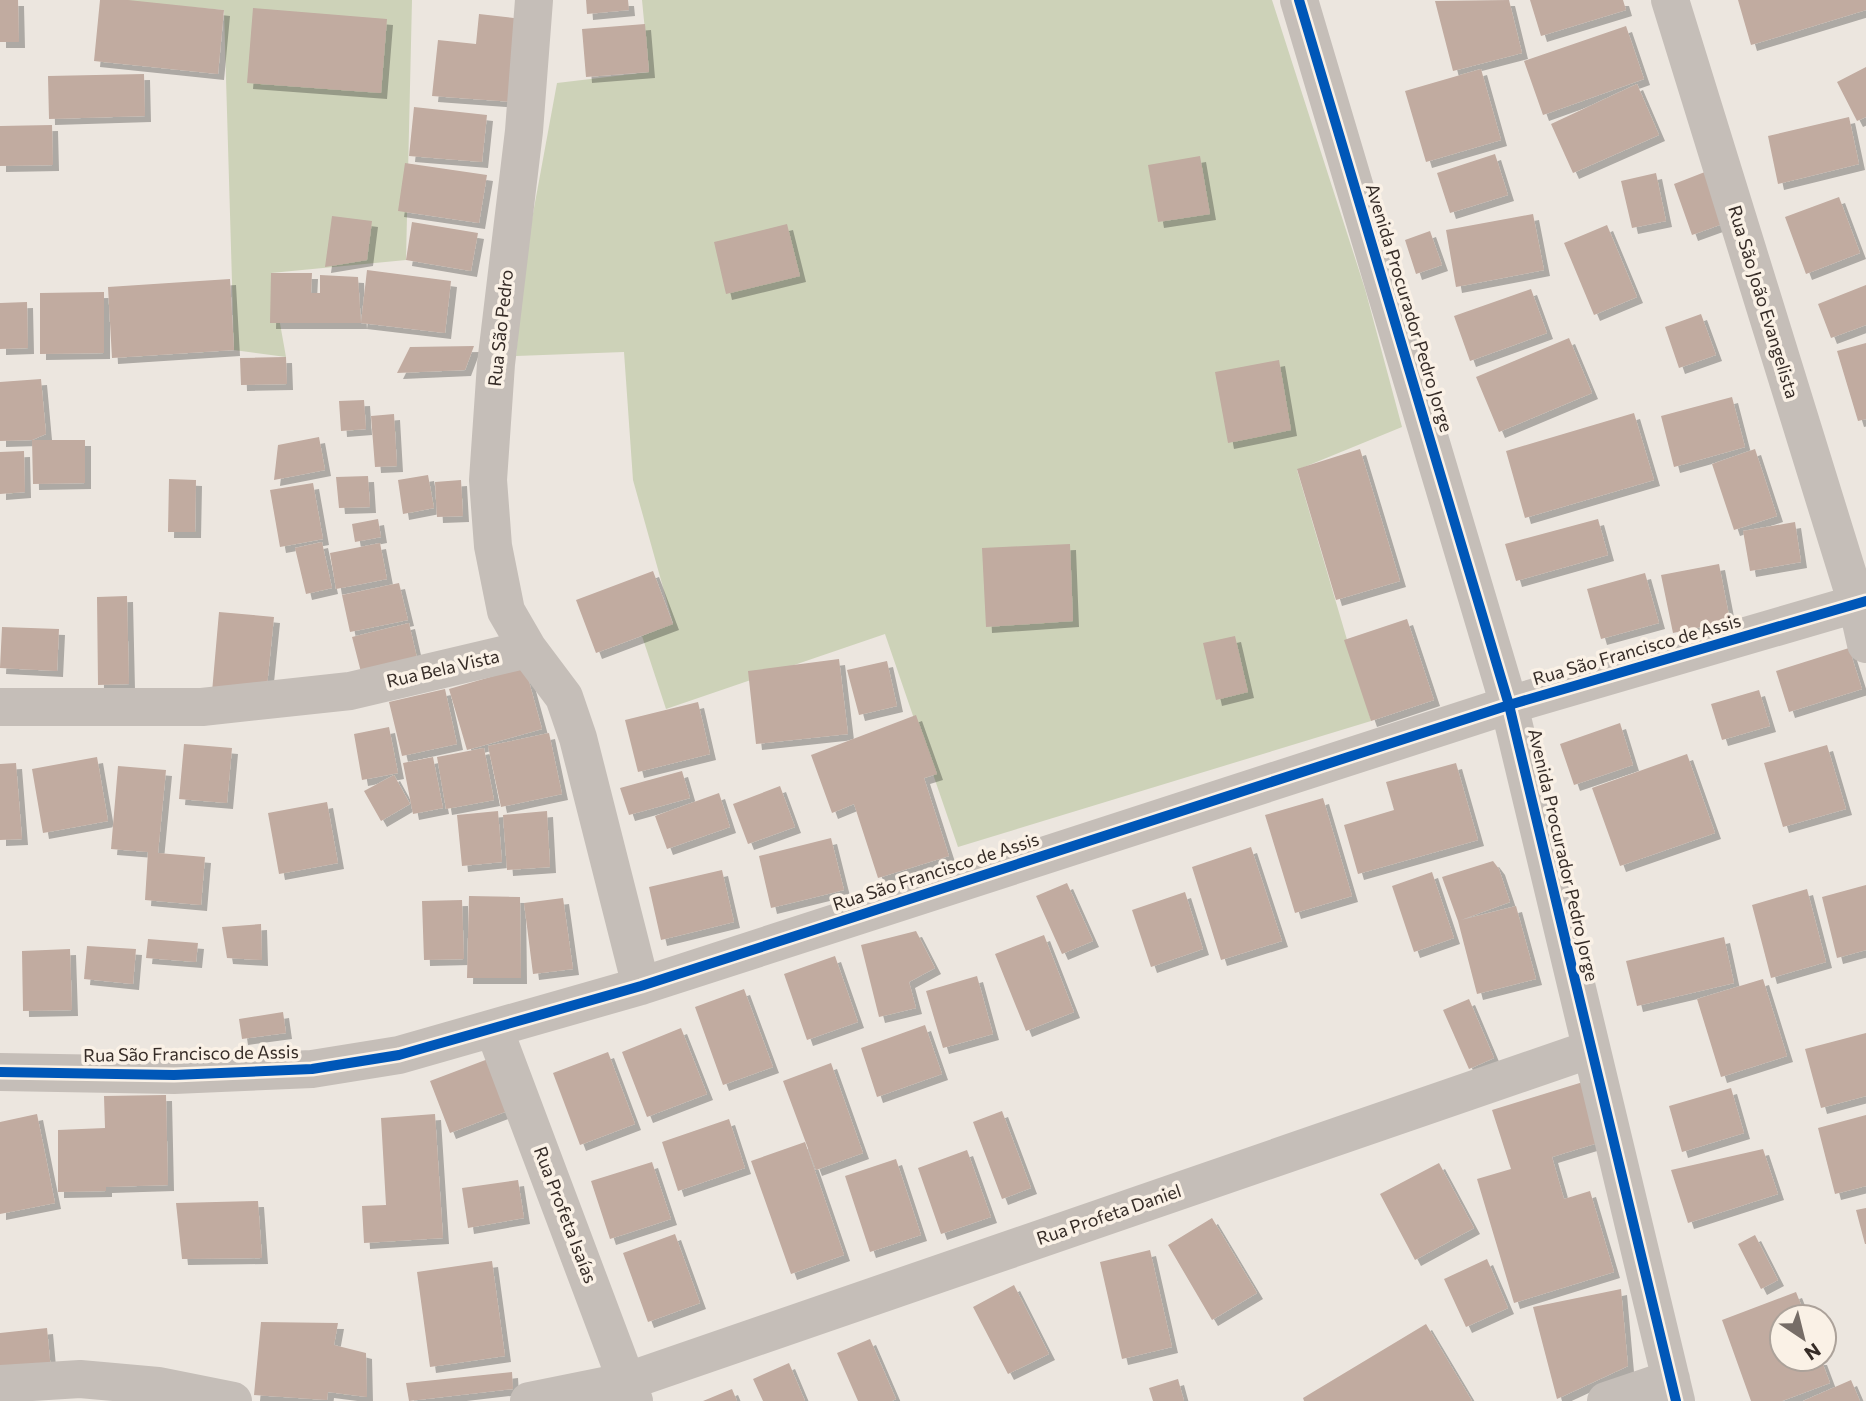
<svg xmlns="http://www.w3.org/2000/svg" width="1866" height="1401" viewBox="0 0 1866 1401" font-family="Commissioner,sans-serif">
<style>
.green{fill:#cdd2b8}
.building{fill:#c1aba0;filter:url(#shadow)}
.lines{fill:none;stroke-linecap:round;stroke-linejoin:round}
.minor{stroke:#c5beb8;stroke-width:38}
.cycleway-casing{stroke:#faf1e6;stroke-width:15}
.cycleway{stroke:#0057b8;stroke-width:10}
.labels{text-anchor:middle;stroke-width:7;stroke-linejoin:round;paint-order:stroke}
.street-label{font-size:18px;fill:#362c27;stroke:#faf1e6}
</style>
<defs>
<filter id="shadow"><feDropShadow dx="6" dy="6" stdDeviation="0" flood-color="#0004"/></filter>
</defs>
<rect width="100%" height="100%" fill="#ece6df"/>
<path class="green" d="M113,0H412L406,260L271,273L286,357L234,350L224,10Z
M642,0H1272L1365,289L1402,427L1297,470L1371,721L958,847L885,634L666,709L642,636L673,623L633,480L624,352L516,356L525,257L557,83L649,72Z"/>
<path class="building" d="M0,0H18L19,42H0Z
M100,0H128L224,10L218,74L94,61Z
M586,0H628L629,10L587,14Z
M1509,0L1522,53L1453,71L1435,1Z
M1530,0H1623L1626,10L1541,36Z
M1738,0H1866V10L1751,45Z
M253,8L387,19L381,93L247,83Z
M479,14L522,19L513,102L432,96L438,40L476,44Z
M645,24L649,72L586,77L582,29Z
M1626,26L1644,79L1543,115L1524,61Z
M1866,67V117L1857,121L1837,82Z
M1481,69L1501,140L1426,162L1405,91Z
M144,74L145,116L49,119L48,76Z
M1637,84L1659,135L1573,173L1551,124Z
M414,107L487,115L482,162L409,156Z
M1849,117L1859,164L1778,184L1768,136Z
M52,125L53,165L0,166V126Z
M1495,154L1508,195L1450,213L1437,173Z
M1200,156L1210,214L1158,222L1148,165Z
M405,163L487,175L479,223L398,211Z
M1710,170L1728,222L1692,235L1674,184Z
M1656,173L1666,221L1632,228L1621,181Z
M1839,197L1860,253L1806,274L1785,217Z
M1533,214L1544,270L1456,287L1446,230Z
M332,216L372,221L367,260L325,267Z
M412,222L478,233L471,271L406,260Z
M787,224L800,276L726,294L714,242Z
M1607,225L1637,297L1594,315L1564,243Z
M1430,231L1442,265L1416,274L1405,240Z
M367,270L451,281L445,333L361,323Z
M271,273H312L311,293H320V275L358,277L361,323H270Z
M230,279L234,350L112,358L108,287Z
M1866,285V325L1831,338L1818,304Z
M1531,289L1547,333L1470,361L1454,316Z
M104,292V353L40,354V293Z
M27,302L28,348L0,349V303Z
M1701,314L1716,355L1679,368L1665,327Z
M1569,338L1592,393L1499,432L1476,377Z
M1866,343V419L1858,421L1837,351Z
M474,346L465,370L397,373L410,347Z
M286,357L287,384L241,385L240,358Z
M1279,360L1291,430L1228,443L1215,372Z
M41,379L46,434L32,440H85V483L33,484L32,440L0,441V382Z
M1732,397L1745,447L1674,467L1661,416Z
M364,400L366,429L341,431L339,401Z
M1634,413L1654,480L1525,518L1506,451Z
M394,414L397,466L375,467L371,416Z
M319,437L325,470L274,480L278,445Z
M1360,449L1400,581L1336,600L1297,469Z
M1755,449L1777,516L1734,530L1712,464Z
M24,451L25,492L0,494V452Z
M428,475L434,508L403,514L398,480Z
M368,476L370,507L339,508L336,477Z
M169,479L196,480L195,532H168Z
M461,480L463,516L437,517L435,482Z
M313,483L323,539L280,547L270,490Z
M378,519L381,537L355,542L352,524Z
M1598,519L1608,555L1516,581L1505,544Z
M1795,522L1801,562L1750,571L1743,531Z
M322,542L332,588L306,594L295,548Z
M380,543L387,579L336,589L330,553Z
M1070,544L1073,621L986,627L982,548Z
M1719,564L1730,621L1673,633L1661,575Z
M653,571L673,624L596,653L576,600Z
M1645,573L1659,623L1601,639L1587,589Z
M399,583L408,620L350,632L342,595Z
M127,596L129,684L98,685L97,597Z
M219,612L274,617L266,696L212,692Z
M1407,619L1434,700L1371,721L1344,640Z
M409,623L417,658L361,672L352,637Z
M2,627L59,629L57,671L0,668Z
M1235,636L1248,692L1216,700L1203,643Z
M1849,648L1862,689L1789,712L1776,671Z
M839,659L848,734L756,744L748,671Z
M887,661L897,706L859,715L847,670Z
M525,667L542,729L467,750L449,689Z
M445,689L457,744L402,756L389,702Z
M1759,690L1770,726L1722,740L1711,704Z
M698,702L710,754L638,772L625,720Z
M916,715L937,774L924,778L949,856L878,878L854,804L832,813L811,755Z
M1620,723L1633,765L1574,785L1560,744Z
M389,727L398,773L362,780L354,734Z
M549,733L562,794L501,807L488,746Z
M184,744L232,748L227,803L179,799Z
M1827,745L1846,809L1783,827L1764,763Z
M484,748L494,800L446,809L437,757Z
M1687,754L1715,833L1620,866L1592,788Z
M97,757L108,821L43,833L32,769Z
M433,757L443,808L413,814L403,763Z
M16,763L22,839L0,840V764Z
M1456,763L1478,840L1358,874L1344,825L1394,810L1386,782Z
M118,766L166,770L158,853L205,857L201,905L145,900L148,852L111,849Z
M682,771L690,798L629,815L620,788Z
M394,775L410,804L381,821L364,791Z
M780,786L795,827L748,844L733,804Z
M719,793L730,827L667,849L655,816Z
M1323,798L1352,896L1295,913L1265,815Z
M327,802L338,863L279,874L268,813Z
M498,811L502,862L462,866L457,815Z
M547,811L550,867L507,870L503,815Z
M831,838L844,890L771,908L759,856Z
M1251,847L1282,941L1221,960L1192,867Z
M1493,861L1499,869L1510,902L1461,920L1516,906L1536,979L1477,994L1458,921L1442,877Z
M722,870L734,922L661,940L649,887Z
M1432,872L1454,938L1414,952L1392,886Z
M1067,883L1093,941L1062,954L1036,896Z
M1866,885V950L1837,958L1822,897Z
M1807,889L1826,962L1771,978L1752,905Z
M1185,892L1203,949L1151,967L1132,910Z
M469,896L520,897L521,978H467Z
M563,898L573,969L533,974L524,903Z
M462,900L464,959L424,960L422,901Z
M261,924L262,960L227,958L222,927Z
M916,931L935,968L909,982L916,1008L879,1017L861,945Z
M1044,935L1074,1012L1026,1031L995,954Z
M1724,937L1734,983L1637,1006L1626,961Z
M148,939L198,943L196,962L146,958Z
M87,946L136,949L133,984L84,979Z
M70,949L72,1010L23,1011L22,951Z
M835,956L858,1022L807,1040L784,974Z
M977,976L993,1034L943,1048L926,991Z
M1763,979L1787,1056L1721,1077L1697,999Z
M744,989L773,1067L723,1085L695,1007Z
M1469,999L1494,1058L1469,1069L1443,1010Z
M283,1012L286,1033L242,1039L239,1019Z
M925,1025L942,1074L877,1097L861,1048Z
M681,1028L707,1094L647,1117L622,1052Z
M1866,1033V1096L1821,1108L1805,1049Z
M608,1052L635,1124L580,1145L553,1073Z
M496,1056L515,1108L450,1133L430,1081Z
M831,1063L863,1153L816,1170L783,1081Z
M1583,1082L1601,1142L1552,1157L1564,1199L1590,1191L1614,1272L1514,1303L1477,1179L1511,1169L1492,1110Z
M1731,1088L1744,1133L1682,1152L1669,1106Z
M166,1095L168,1185L106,1187V1191L58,1192V1130L105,1128L104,1096Z
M1002,1111L1031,1188L1002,1199L973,1122Z
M37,1114L55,1203L0,1214V1122Z
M435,1114L443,1238L364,1243L362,1206L386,1205L381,1118Z
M1866,1115V1186L1835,1194L1818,1128Z
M729,1119L745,1168L678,1191L662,1142Z
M805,1142L844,1255L791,1274L751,1161Z
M1763,1149L1778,1194L1688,1223L1671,1170Z
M967,1150L991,1217L941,1234L918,1168Z
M896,1159L921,1235L870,1252L845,1176Z
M652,1162L671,1219L610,1239L591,1181Z
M1439,1163L1474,1228L1415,1260L1380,1194Z
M518,1180L524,1218L468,1228L462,1188Z
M258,1201L262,1258L182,1259L176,1203Z
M1866,1208V1244H1865L1856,1210Z
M1212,1218L1257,1293L1212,1320L1168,1245Z
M675,1234L700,1303L648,1322L623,1253Z
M1755,1235L1778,1280L1761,1289L1738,1244Z
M1150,1250L1172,1347L1122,1359L1100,1262Z
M1487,1259L1508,1308L1466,1327L1444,1279Z
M492,1261L505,1356L430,1367L417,1272Z
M1014,1285L1049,1354L1008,1374L973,1307Z
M1621,1289L1628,1366L1557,1399L1533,1307Z
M1796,1292L1806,1317H1782V1359H1821L1830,1383L1782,1401H1751L1722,1320Z
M261,1322L338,1323L334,1345L366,1353L367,1397L328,1392L327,1400L254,1395Z
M1426,1324L1472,1401H1304L1303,1398Z
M47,1328L51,1371L0,1376V1333Z
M870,1339L896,1399L892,1401H858L837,1353Z
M789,1363L805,1401H763L753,1379Z
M512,1372L513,1389L409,1401L406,1383Z
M1178,1379L1184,1401H1153L1149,1388Z
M1851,1380L1860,1401H1803Z
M732,1389L737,1401H703Z"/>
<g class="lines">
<path class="minor" d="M534,0L524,131L496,364L488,480L493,546L506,611L528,649L564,697L578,738L641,986
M1299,0L1509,705L1676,1401
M1670,0L1857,604L1866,644
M0,707H202L350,691L528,649
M494,1029L634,1401
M0,1072L174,1075L312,1069L399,1055L641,986L1509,705L1866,601
M0,1384L80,1379L158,1386L233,1401
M529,1401L628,1381L1591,1049
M1606,1401L1671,1379"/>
<g class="cycleway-casing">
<path id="cycleway" d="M1299,0L1509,705L1676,1401
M0,1072L174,1075L312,1069L399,1055L641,986L1509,705L1866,601"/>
</g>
<use href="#cycleway" class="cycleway"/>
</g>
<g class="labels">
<g class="street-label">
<text transform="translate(1763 302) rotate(73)" y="6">Rua São João Evangelista</text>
<text transform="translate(1409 308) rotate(73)" y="6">Avenida Procurador Pedro Jorge</text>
<text transform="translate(501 328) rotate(-84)" y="6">Rua São Pedro</text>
<text transform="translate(1637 650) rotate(-16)" y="6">Rua São Francisco de Assis</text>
<text transform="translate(443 669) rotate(-13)" y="6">Rua Bela Vista</text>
<text transform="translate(1563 855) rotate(77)" y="6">Avenida Procurador Pedro Jorge</text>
<text transform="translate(936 872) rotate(-18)" y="6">Rua São Francisco de Assis</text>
<text transform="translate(191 1054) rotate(-1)" y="6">Rua São Francisco de Assis</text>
<text transform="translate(565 1215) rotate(69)" y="6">Rua Profeta Isaías</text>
<text transform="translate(1109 1215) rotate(-19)" y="6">Rua Profeta Daniel</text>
</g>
</g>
<g transform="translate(1803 1338) rotate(145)"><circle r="33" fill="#faf1e6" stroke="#aca29a" stroke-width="2"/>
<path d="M0-5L12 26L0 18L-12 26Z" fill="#766d67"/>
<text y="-10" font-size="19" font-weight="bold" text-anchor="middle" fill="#362c27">N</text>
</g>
</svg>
